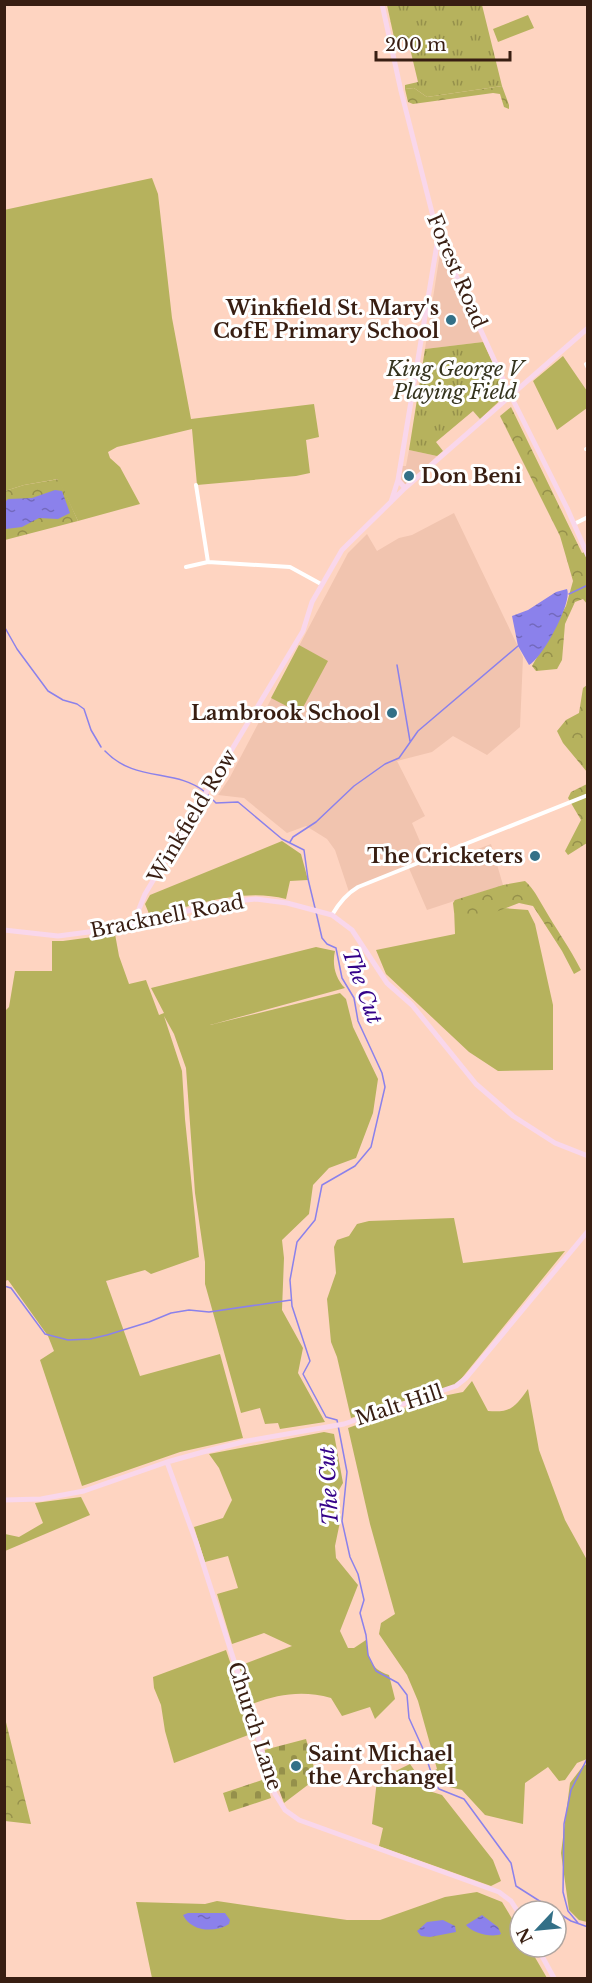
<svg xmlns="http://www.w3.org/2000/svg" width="592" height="1983" viewBox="0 0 592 1983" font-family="'Libre Baskerville',serif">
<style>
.built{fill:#f1c4af}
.green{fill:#b6b25d}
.forest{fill:url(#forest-crowns)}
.cemetery{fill:url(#cemetery-stones)}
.park{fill:url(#park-tufts)}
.water{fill:url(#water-ripples)}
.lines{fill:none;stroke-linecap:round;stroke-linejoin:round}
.stream{stroke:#8b81eb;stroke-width:1.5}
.street{stroke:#fff;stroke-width:4}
.secondary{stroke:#f9d7eb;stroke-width:5}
.poi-dot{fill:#337087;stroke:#fff;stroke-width:2}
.labels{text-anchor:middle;stroke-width:6;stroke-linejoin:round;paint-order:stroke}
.street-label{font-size:20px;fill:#381e12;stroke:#fff}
.poi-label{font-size:20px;font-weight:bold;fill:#381e12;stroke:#fff;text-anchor:end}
.park-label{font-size:20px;font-style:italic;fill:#35341e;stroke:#fff}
.water-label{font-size:21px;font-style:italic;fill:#340289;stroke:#fff}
</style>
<defs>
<pattern id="forest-crowns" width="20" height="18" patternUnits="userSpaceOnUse" patternTransform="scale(1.5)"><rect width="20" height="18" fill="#b6b25d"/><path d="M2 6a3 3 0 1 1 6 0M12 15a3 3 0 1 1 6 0" fill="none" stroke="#95904b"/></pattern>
<pattern id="cemetery-stones" width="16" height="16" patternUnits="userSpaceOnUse" patternTransform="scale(1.5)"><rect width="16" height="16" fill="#b6b25d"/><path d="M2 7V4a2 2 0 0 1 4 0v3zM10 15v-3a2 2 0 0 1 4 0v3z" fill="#95904b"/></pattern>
<pattern id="park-tufts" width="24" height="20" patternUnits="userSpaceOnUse" patternTransform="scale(1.5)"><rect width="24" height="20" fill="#b6b25d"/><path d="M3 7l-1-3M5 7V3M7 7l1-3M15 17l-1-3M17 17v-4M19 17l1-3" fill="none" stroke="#95904b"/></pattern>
<pattern id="water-ripples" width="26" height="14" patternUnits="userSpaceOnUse" patternTransform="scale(1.5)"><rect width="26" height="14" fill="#8b81eb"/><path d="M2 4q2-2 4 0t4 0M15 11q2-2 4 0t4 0" fill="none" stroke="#7369bd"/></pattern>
</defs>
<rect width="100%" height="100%" fill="#fed4c1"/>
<path class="built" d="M440,253L483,342L425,349Z
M409,450L437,456L405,485L401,481L402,466H406Z
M454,513L523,657L520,727L487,755L453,736L432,752L397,761L425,816L412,823L431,867L491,844L503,885L427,910L408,866L349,892L335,850L327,839L306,826L287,833L244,798L218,795L229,779L348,553L367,534L377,551L399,538L412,535Z"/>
<path class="green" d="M528,15L534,28L498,42L493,29Z
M152,178L158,194L172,318L191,419L314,404L319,437L306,440L310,473L296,476L197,485L192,429L117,447L108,452L110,458L120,467L140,504L78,521L58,479L24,485L5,491L4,210Z
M563,356L587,391V408L557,430L533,381Z
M299,645L328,661L300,713L271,698Z
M282,841L301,854L308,880L290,881L286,899C242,887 194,906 150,916L145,904L150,895Z
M491,907L528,910L535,924L553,1005V1070L498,1071L469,1052L386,974L376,950L455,934L454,908Z
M115,934L119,956L129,984L146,980L159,1015L164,1013L151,988L316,947L335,951C332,964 335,978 345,988L210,1025L340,993L346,999L353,1027L378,1079L373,1113L356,1158L329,1168L313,1185L309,1214L282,1240L284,1258L282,1310L303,1348L298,1373L325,1422L280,1429L278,1423L265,1424L260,1408L241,1413L205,1284V1262L195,1193L186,1068L174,1034L164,1016L182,1071L185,1119L199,1257L151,1274L145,1270L106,1281L140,1376L220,1354L243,1438L180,1452L82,1486L40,1360L54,1351L48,1336L8,1280L5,1281V1011L9,1007L15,971H52V941H63Z
M454,1218L463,1263L565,1251L457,1384L351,1418L337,1357L331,1342L327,1299L336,1273L334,1247L337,1240L349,1236L357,1224L369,1221Z
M472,1381L488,1411C511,1413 515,1407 528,1389L539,1450L565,1520L587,1560V1759L577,1763L565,1780L559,1781L548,1767L525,1783L523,1824L485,1815L462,1790L445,1786L430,1773L437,1769L418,1701L407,1675L379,1634L381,1623L395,1614L370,1524L348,1428L433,1398L463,1392Z
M324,1432L334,1434L343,1483L336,1495L335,1506L341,1517L335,1546L336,1558L358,1585L340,1631L348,1648H354L366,1640C369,1659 369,1668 389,1675L395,1699L375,1719L370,1707L342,1716L331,1698C303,1690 278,1694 252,1704L239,1666L292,1646L264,1633L232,1644L217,1594L238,1588L228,1556L205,1562L194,1527L223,1518L232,1500L219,1468L209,1454Z
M81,1497L90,1515L5,1551V1534L19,1537L43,1523L35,1503Z
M226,1650L244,1703L251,1734L174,1763L165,1731L161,1705L154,1688L153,1677Z
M410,1764L429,1791L442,1795L493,1860L501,1881L491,1886L379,1846L383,1828L372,1824L377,1780Z
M587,1764V1922L579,1920L569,1910L561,1853L570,1783L583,1766Z
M477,1892L502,1902L520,1932V1947H529L547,1978H152L136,1902L205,1904L217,1901L347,1920H380L445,1897Z"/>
<path class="forest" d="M502,86L509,105V109L504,107L500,94L493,93L413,104L408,102L405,89L414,88L427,97Z
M511,407L582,553L587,551V604L583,599L575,602L565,624L562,660L557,669L536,671L532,666L566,606L573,581L560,536L500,416Z
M59,479L78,521L5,540V491L24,485Z
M587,685V772L563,743L557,731L566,720L579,713L583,688Z
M587,784V843L568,855L565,851L581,820L568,798L571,792Z
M525,881C534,889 538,898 544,908C556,929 570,948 581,970L574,974L562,951L533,906L519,903L493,913L460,920L454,912L453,903L455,900L503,885Z
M5,1718L31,1824L5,1821Z"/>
<path class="cemetery" d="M306,1739L317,1778L284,1803L264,1750Z
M265,1779L271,1798L229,1812L223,1793Z"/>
<path class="park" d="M387,5H482L502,86L427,97L414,88L405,89V85L418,82L408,40L395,42Z
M483,342L507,394L480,419L473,411L436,442L443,451L437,456L409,450L425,349Z"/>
<path class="water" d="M55,490L62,491L70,513L58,519L39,518L22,527L6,529L5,528V502L8,499L32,498Z
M567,589C573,602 542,659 529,665L518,646L512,616L528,610L556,592Z
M188,1913H225L230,1920L229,1924C215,1933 191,1932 183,1915Z
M482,1915L498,1927L501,1934C492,1938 472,1933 466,1925Z
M443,1920L455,1926L456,1932L430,1937L421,1936L417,1931L427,1922Z"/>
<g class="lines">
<path class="stream" d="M569,594L588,585
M4,626L17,649L48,691L63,700L77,704L84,709L91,730L101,747
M397,665L410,741
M105,751C135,783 176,768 205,792
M208,795L216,803L238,802L282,839L304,850L308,879L315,908
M290,842L293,837L316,822L354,786L385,764L399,758L418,731L518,646
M316,912L322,938L327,944L336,948L342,978L354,998L358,1021L382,1073L385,1087L371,1147L355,1166L322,1185L315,1220L297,1242L290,1280L292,1306L310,1361L303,1374L326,1417L337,1420L347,1472L342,1521L350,1557L358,1574L364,1600L360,1613L366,1635L368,1655L376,1671L398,1683L407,1695L409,1718L424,1751L435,1784L439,1789L464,1799L511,1863L516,1886L571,1921L588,1927
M4,1286L11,1288L45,1334L68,1340L90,1339L107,1335L149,1322L171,1313L189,1310L209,1312L291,1300
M578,1923L568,1911L563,1892L564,1824L571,1790L588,1757"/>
<path class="street" d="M586,364L588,368
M586,449L588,448
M196,485L208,562
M574,524L588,517
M186,567L208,562L290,567L321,584
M332,915C339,903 346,894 358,887L588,795"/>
<path class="secondary" d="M382,4L401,91L438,236L507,388L567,508L588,556
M405,488L398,480L438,238
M391,502L398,480
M140,924L139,909L145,894L303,631L312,602L342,550L405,488L588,328
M4,930L58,936L112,929L225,902L256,899L287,903L332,915L352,930L387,983L412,1005L476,1084L513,1116L555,1143L588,1156
M167,1462L196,1542L254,1723L275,1794L285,1810L299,1820L499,1892L511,1901L520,1915
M4,1500L41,1499L84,1491L167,1462L203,1452L247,1441L344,1424L456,1386L466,1378L588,1231
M537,1947L554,1978"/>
</g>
<g class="poi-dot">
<circle cx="451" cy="320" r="6"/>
<circle cx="409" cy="476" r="6"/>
<circle cx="392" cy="713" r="6"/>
<circle cx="535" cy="856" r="6"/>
<circle cx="296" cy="1766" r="6"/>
</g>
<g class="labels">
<g class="street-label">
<text transform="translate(457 271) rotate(67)" y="7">Forest Road</text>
<text transform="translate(192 816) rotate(-59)" y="7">Winkfield Row</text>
<text transform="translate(167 916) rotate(-11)" y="7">Bracknell Road</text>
<text transform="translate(399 1405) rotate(-18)" y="7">Malt Hill</text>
<text transform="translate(255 1726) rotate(72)" y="7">Church Lane</text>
</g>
<g class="poi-label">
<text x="439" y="315">Winkfield St. Mary's<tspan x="439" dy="23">CofE Primary School</tspan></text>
<text x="421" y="483" text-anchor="start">Don Beni</text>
<text x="380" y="720">Lambrook School</text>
<text x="523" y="863">The Cricketers</text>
<text x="308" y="1761" text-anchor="start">Saint Michael<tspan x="308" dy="23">the Archangel</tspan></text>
</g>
<g class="park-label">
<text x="455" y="376">King George V<tspan x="455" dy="23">Playing Field</tspan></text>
</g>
<g class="water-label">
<text transform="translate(362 986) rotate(70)" y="7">The Cut</text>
<text transform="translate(329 1486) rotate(-93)" y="7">The Cut</text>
</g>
</g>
<rect width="592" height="1983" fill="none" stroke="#381e12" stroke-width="12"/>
<g transform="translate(538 1929) rotate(244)"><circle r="28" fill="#ffffff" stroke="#afa5a0" stroke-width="1.5"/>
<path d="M0-4.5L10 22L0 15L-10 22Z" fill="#337087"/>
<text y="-9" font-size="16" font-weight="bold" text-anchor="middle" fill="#381e12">N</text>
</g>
<path d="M376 51v9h134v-9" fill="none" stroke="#381e12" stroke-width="3"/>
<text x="385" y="51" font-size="18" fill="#381e12" stroke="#ffffff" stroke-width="4.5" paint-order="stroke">200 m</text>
</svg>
